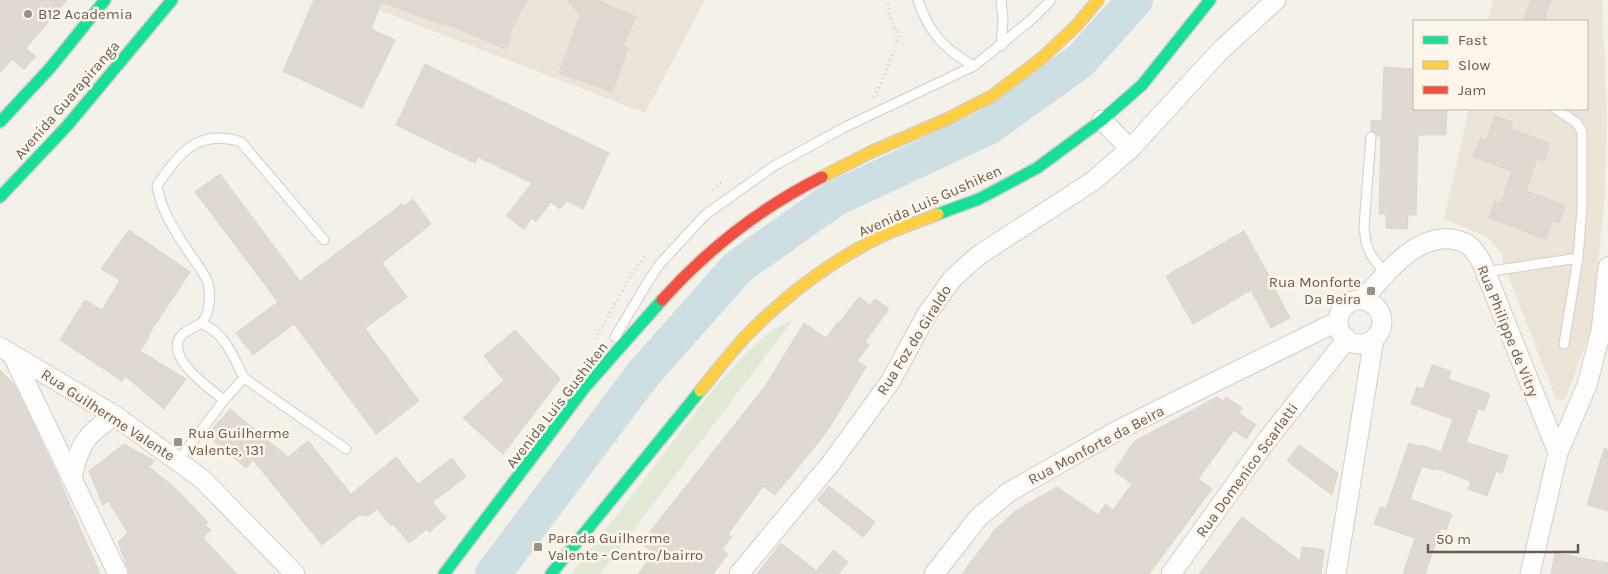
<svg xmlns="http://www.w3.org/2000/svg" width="1608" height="574" viewBox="0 0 1608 574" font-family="Karla,sans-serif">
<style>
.residential{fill:#ece4d7}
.green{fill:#e0ead5}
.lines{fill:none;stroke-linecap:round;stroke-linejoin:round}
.river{stroke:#cddfe2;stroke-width:36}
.building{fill:#e0d9d2;stroke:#dcd5cc}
.lane-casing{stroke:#d3cec7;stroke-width:11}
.street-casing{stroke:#d3cec7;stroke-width:21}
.fast-casing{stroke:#d4cec7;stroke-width:14}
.slow-casing{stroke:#d4cec7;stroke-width:14}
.jam-casing{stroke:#d4cec7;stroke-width:14}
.path{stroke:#d5d0ca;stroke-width:3;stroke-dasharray:1 4;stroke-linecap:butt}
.lane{stroke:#fdfdfc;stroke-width:9}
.street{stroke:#fdfdfc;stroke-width:19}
.fast{stroke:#16e098;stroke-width:11}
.slow{stroke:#ffcf43;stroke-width:11}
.jam{stroke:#f24e42;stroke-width:11}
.poi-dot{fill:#9c9084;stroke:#fcf6ea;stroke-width:2}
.labels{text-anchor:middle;stroke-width:5;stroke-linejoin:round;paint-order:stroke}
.poi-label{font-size:15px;fill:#6d5b4d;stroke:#fcf6ea;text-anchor:start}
.street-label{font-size:15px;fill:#6d5b4d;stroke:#fcf6ea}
</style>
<rect width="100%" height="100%" fill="#f4f1e9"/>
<path class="residential" d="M353,0H705L645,113Z
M1493,0H1602L1607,117L1605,194L1597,276L1590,333L1566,398L1557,401L1503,263L1502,254L1487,237L1444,219L1469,109H1587V21H1488Z"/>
<path class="green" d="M793,320L600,574H571C601,535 632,496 662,456C691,419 750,333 793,320Z"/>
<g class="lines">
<path class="river" d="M493,574L644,373L738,267L834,199L988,127L1080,61L1135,0"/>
</g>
<path class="building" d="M0,0H67L26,48L36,57L24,69L12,59L0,73Z
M314,0H382L371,29L395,40L362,108L283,71Z
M382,0H527L509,34L512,35L506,49L445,23L444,25L382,2Z
M567,0H597L636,17L623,46L628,48L612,92L559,73L580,15Z
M1531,0H1551L1544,21H1523Z
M425,64L609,153L583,209L567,201L560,209L551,202L536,222L532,218L524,229L506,216L532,183L478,157L475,163L396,125Z
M1384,67L1414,69V109H1447L1446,135H1418L1416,215H1408L1407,229L1386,228V214H1379L1381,136H1377L1375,132L1371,131V120L1382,121Z
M1495,116L1513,122L1510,129L1550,143L1544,161L1537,158L1526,191L1565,205L1559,223L1552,221L1546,239L1489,218L1495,201L1501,203L1512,171L1473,157L1480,138L1486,141Z
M220,174L300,281L402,204L404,206L413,199L431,224L382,263L407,297L365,328L419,401L376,434L294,324L253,355L236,333L278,302L195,192Z
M129,230L190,272L147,337H149L140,351L186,379L164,409L125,376L122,381L60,340L85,300L102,310L120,280L101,269Z
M1244,231L1271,279L1270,280L1290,318L1271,328L1251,290L1193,324L1166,276Z
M859,297L870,305L875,299L889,309L865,342L869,345L857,361L866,367L829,428L817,444L775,495L763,486L728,534L732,537L722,549L728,554L713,574H638L654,553L641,543L766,385L804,323L826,338L838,322L839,323Z
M515,330L560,379L503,454L463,418L504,380L484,356Z
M1432,365L1451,371L1448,379L1490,394L1484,411L1478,409L1466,442L1508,456L1502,473L1496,471L1487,496L1468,489L1471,481L1435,468L1434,470L1422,466L1410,499L1452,514L1446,530L1441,528L1425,574H1403L1415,538L1374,524L1380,507L1386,509L1409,443L1421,447V445L1441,452L1453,419L1411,404L1417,387L1423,389Z
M0,370L14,384L56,472L100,574H0Z
M1217,397L1223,401L1226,397L1242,408L1239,413L1256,425L1246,439L1234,430L1198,479L1212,489L1149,574H962L994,531L1015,511L1057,487L1098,515L1106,504L1113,510L1132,484L1114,471L1135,441Z
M230,409L288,457L308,441L351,494L396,457L418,484L452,458L466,477L432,502L446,518L429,532L427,529L409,543L393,524L391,526L377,509L368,516L359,515L322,545L253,460L246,468L207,435Z
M124,444L155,461L149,467L175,488L208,522L205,525L211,530L203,538L237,574H130L118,542L128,533L108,501L103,505L89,471Z
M1299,445L1338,473L1332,495L1287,461Z
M1604,449H1608V511L1587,505Z
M829,486L875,522L863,537L817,500Z
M1242,517L1300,561L1302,547L1324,550L1321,574H1199Z
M781,543L816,571L834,550L848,562L838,574H757Z
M1555,553L1608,563V574H1551Z"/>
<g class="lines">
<g class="lane-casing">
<path id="lane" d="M918,0C928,32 945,50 974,66
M1001,0L1003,19L1001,46
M1371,137L1364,226L1366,243L1371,255L1386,275
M1485,272L1578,258L1582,208V132L1577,123L1556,109
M615,337L649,280L659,265L705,215L774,166L845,127L974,66L1032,19L1051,0
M1564,344L1578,258
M244,378L346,449
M224,400C210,389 164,357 181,336C187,329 195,328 201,323C210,315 211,295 208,283C205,275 198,265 192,257C177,234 162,214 157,186C178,153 199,128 241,142L324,240
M178,461L224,400L244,378C233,356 225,333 201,323"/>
</g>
<g class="street-casing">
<path id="street" d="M1102,120L1130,149
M1362,300C1386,275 1412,236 1451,239C1458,240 1467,243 1472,248C1475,252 1478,256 1481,261L1558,453
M1338 322a22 22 0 1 1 44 0a22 22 0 1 1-44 0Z
M0,347L114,415L202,479L295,574
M12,354L118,574
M72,478C80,442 85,437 114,415
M739,574L831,463L890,382L927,314L953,278L979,255L1093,181L1130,149L1220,51L1276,0
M934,574L978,518L1009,492L1120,429L1338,321
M1171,574L1267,440L1347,339
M1336,574L1374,339
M1530,574L1558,453L1587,385L1601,331L1608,267"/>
</g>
<g class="fast-casing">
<path id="fast" d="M0,122L51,67L105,0
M0,197L67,126L172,0
M938,214L979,199L1037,168L1102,120L1142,85L1210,0
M444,574L586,386L662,300
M551,574L700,391"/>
</g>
<g class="slow-casing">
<path id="slow" d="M822,177L871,152L945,120L992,96L1042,58L1077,25L1098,0
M700,391C715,373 730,353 746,336C784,297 830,262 878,238C897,228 918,222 938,214"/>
</g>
<g class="jam-casing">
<path id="jam" d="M662,300C707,250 762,207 822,177"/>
</g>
<path class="path" d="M874,97L885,75L899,36C892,24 888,14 888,0
M713,190L724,181
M595,339L633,272L646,255
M590,418L620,444"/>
<use href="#lane" class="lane"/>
<use href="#street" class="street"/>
<use href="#fast" class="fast"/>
<use href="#slow" class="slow"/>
<use href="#jam" class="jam"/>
</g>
<g class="poi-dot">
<circle cx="28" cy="14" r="5"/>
<rect x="1366" y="286" width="10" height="10" rx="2.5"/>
<rect x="173" y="437" width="10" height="10" rx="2.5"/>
<rect x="533" y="542" width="10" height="10" rx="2.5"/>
</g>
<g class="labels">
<g class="poi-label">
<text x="38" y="19">B12 Academia</text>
<text x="1361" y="287" text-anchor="end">Rua Monforte<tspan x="1361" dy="17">Da Beira</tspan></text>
<text x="188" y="438">Rua Guilherme<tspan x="188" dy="17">Valente, 131</tspan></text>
<text x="548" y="543">Parada Guilherme<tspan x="548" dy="17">Valente - Centro/bairro</tspan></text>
</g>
<g class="street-label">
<text transform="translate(67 100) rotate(-49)" y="5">Avenida Guarapiranga</text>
<text transform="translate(930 201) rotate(-24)" y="5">Avenida Luis Gushiken</text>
<text transform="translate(1508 331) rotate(68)" y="5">Rua Philippe de Vitry</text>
<text transform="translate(914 340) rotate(-58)" y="5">Rua Foz do Giraldo</text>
<text transform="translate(557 405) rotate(-52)" y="5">Avenida Luis Gushiken</text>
<text transform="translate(108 415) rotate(33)" y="5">Rua Guilherme Valente</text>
<text transform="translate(1096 445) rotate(-28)" y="5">Rua Monforte da Beira</text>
<text transform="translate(1247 470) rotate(-54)" y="5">Rua Domenico Scarlatti</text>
</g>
</g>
<rect x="1413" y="20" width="175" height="90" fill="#fcf6ea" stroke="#c3b8ab"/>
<rect x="1423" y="36" width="25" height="8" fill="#16e098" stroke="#c3b8ab"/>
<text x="1458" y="45" font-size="15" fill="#6d5b4d">Fast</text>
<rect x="1423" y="61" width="25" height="8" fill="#ffcf43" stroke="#c3b8ab"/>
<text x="1458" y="70" font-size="15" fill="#6d5b4d">Slow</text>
<rect x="1423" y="86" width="25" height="8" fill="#f24e42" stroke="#c3b8ab"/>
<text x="1458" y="95" font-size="15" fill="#6d5b4d">Jam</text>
<path d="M1428 544v8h150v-8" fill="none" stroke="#6d5b4d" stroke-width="2.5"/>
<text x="1436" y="544" font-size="15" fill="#6d5b4d" stroke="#fcf6ea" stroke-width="4" paint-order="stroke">50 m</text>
</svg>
